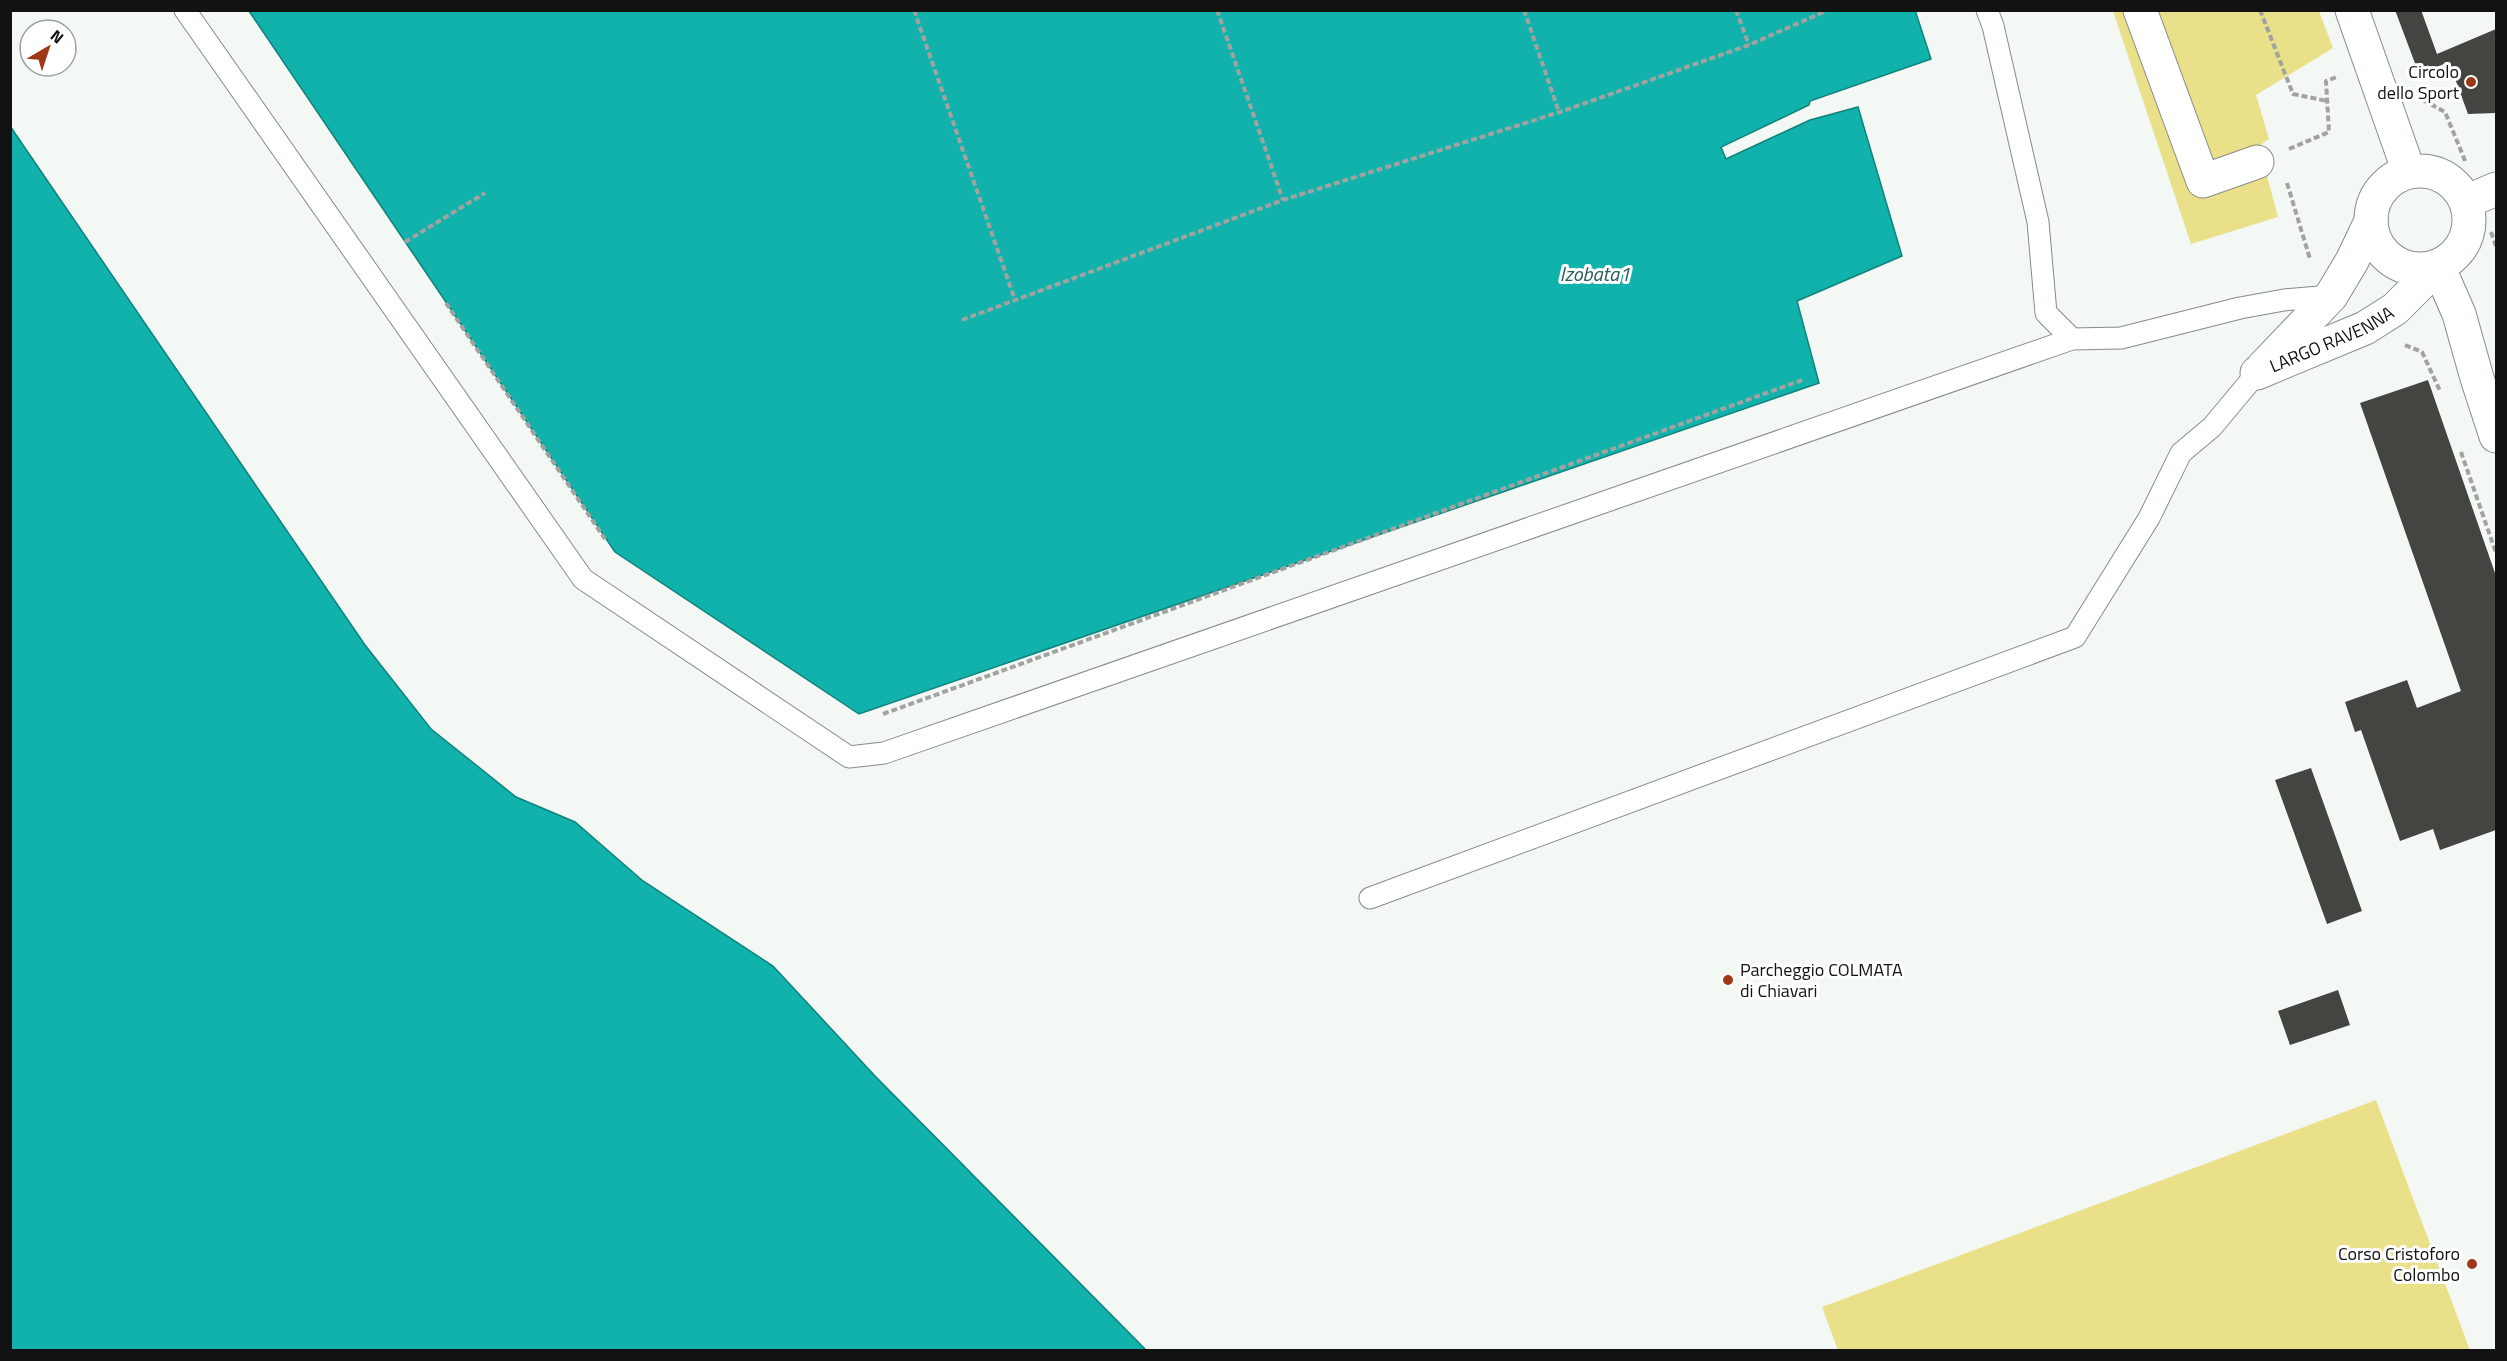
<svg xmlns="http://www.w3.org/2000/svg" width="2507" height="1361" viewBox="0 0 2507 1361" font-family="'Titillium Web',sans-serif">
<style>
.green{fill:#eae08a}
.water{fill:#10b2ab;stroke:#10827d;stroke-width:1.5}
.building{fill:#444541}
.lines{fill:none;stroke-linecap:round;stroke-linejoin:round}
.lane-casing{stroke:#878b87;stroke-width:23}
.street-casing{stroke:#878b87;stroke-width:35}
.secondary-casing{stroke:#878b87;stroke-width:35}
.path{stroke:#a0a3a0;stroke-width:4;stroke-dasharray:6 3;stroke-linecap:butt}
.lane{stroke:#fff;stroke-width:21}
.street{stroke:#fff;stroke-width:33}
.secondary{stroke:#fff;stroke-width:33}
.poi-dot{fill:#9e3713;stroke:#fff;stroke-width:2}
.labels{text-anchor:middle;stroke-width:6;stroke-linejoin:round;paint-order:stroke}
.poi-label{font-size:18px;fill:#111211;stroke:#fff;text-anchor:end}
.street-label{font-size:18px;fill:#111211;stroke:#fff}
.water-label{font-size:20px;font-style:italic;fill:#265e5a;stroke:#fff}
</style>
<rect width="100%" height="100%" fill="#f4f8f4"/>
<path class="green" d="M2113,11H2319L2333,48L2256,95L2269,139L2259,146L2278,217L2191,244Z
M2376,1100L2470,1350H1838L1822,1307Z"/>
<path class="water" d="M1915,10L1931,59L1810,101L1809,105L1721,147L1726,159L1810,120L1858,107L1902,256L1797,301L1819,383L859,714L615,552L249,11Z
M10,126L365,645L431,729L516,797L575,822L643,881L773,966L875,1076L1146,1350H11Z"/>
<path class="building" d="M2395,10H2421L2437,54L2496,29V113L2468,114L2449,62L2419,74Z
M2428,380L2496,576V830L2440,850L2433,829L2400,841L2361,730L2355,732L2345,702L2407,680L2417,708L2461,691L2360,403Z
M2311,768L2362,911L2327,924L2275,780Z
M2338,990L2350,1025L2290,1045L2278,1011Z"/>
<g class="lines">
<g class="lane-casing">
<path id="lane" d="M185,10L583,579L849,757L884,753L2072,339
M1987,10L1993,26L2038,222L2046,313L2072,339L2121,338L2240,308L2284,300L2331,296
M1370,898L2075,637L2149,518L2181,453L2212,427L2257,373"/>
</g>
<g class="street-casing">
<g id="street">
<path d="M2140,10L2203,181L2257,162"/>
<path d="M2466,202L2496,189"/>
<path d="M2263,367L2331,296L2352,261L2371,221"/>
<path id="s1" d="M2257,373L2365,328L2395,309L2438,266"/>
</g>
</g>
<g class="secondary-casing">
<path id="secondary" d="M2352,10L2409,172
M2371 220a49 49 0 1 1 98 0a49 49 0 1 1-98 0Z
M2438,266L2459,314L2477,378L2496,436"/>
</g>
<path class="path" d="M914,10L1015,300
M1217,10L1283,200
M1524,10L1559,112
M1736,10L1749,45
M2260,10L2293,94L2327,101
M2423,100L2445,112L2466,163
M2289,149L2329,132L2326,81L2337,77
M2287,183L2310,259
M2491,232L2496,246
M405,242L485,193
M446,303L605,539
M962,320L1283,200L1560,112L1749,45L1828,10
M2405,345L2422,352L2440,391
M2461,452L2496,553
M883,714L1805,379"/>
<use href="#lane" class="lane"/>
<use href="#street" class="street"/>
<use href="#secondary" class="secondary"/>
</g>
<g class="poi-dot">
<circle cx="2471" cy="82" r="6"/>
<circle cx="1728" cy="980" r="6"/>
<circle cx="2472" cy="1264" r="6"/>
</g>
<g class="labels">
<g class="poi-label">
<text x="2459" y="78">Circolo<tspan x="2459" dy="21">dello Sport</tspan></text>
<text x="1740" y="976" text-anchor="start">Parcheggio COLMATA<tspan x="1740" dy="21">di Chiavari</tspan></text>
<text x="2460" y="1260">Corso Cristoforo<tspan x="2460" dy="21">Colombo</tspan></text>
</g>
<g class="street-label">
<text dy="6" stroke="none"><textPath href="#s1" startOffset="82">LARGO RAVENNA</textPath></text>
</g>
<g class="water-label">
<text x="1595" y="281">Izobata1</text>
</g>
</g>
<rect width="2507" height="1361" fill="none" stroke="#111211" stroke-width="24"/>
<g transform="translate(48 48) rotate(39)"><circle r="28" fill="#ffffff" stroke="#a0a0a0" stroke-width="1.5"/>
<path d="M0-4.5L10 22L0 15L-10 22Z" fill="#9e3713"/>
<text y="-9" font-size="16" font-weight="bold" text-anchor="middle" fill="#111211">N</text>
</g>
</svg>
